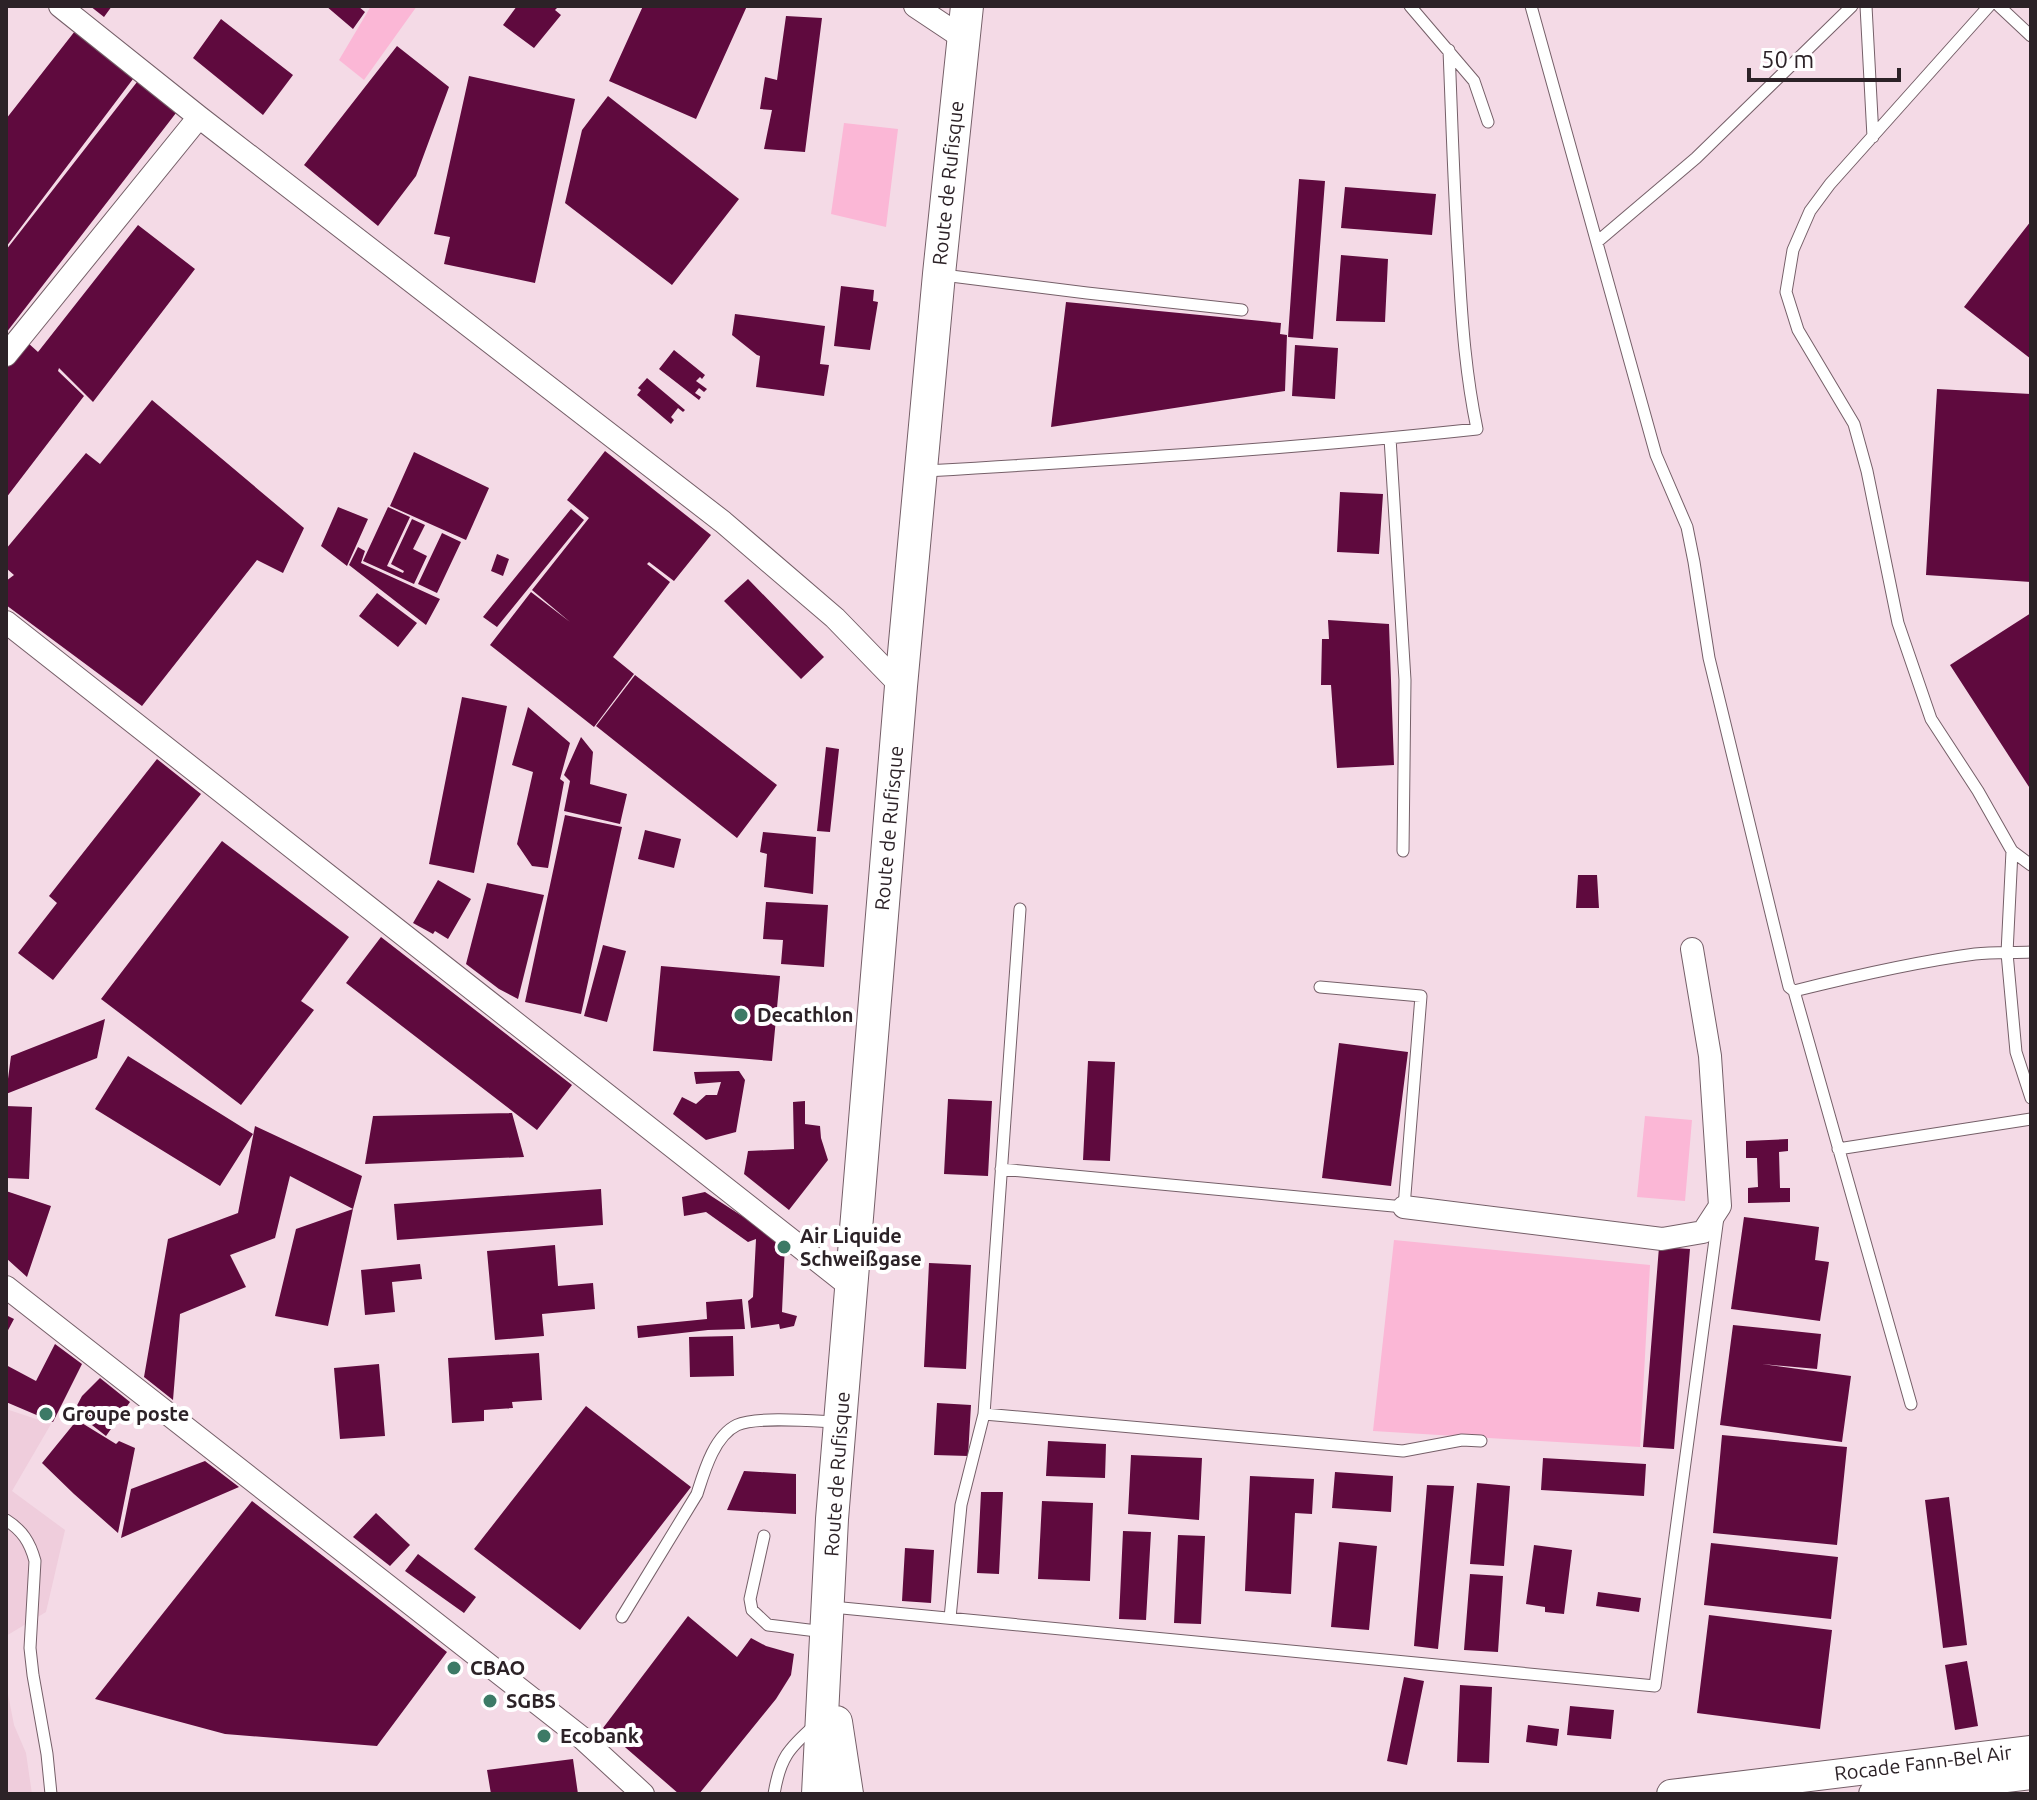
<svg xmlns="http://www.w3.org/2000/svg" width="2037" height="1800" viewBox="0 0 2037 1800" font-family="Ubuntu,sans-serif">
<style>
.built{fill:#efcddc}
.green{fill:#fbb7d6}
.building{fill:#5f0a3e}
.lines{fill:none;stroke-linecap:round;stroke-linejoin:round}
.service-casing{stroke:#755f68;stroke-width:13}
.minor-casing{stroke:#755f68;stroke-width:24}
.tertiary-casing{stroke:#755f68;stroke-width:30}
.secondary-casing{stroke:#755f68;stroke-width:34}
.service{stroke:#fff;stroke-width:11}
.minor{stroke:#fff;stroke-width:22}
.tertiary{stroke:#fff;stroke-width:28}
.secondary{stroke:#fff;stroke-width:32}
.poi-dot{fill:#3d7a66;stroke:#fff;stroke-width:3}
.labels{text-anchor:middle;stroke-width:8;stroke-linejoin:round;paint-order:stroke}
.street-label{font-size:20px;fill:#2c2227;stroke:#fff}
.poi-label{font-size:20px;font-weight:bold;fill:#2c2227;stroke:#fff;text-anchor:start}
</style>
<rect width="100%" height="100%" fill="#f4dae6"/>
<path class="built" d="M6,1409L51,1424L12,1491L65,1530L46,1612L6,1636Z
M6,1684L14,1725L26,1753L32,1794H6Z"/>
<path class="green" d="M371,6H417L364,80L339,60Z
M844,123L898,129L886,227L831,214Z
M1645,1116L1692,1120L1685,1201L1637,1197Z
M1394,1240L1650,1265L1640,1447L1373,1431Z"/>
<path class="building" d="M90,6H112L104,17Z
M326,6H358L365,12L353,29Z
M517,6H559L555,10L561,15L534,48L503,25Z
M643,6H747L696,119L609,81Z
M786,16L822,18L805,152L764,149L772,110L760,109L765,77L777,80Z
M221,19L293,75L263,115L193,58Z
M75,31L133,79L6,247V119Z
M397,46L449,87L416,176L378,226L304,165Z
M469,76L575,99L535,283L444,264L450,237L434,234Z
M137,82L176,113L6,333V250Z
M608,96L739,199L672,285L565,203L582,130Z
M1299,179L1325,181L1313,339L1288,337Z
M1345,187L1436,194L1432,235L1341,228Z
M2031,221V359L1964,307Z
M138,225L195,269L93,402L59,368L58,371L84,396L6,498V369L27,342L38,352Z
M1341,255L1388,259L1385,322L1336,321Z
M841,286L874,290L873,301L878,302L870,350L834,346Z
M1066,302L1281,323L1280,334L1287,335L1285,391L1051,427Z
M735,314L825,326L820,364L829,365L824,396L756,387L760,356L757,355L732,335Z
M1295,345L1338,348L1335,399L1292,396Z
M674,350L705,375L702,379L700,377L696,381L707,389L704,392L699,388L695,393L701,397L699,400L659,369Z
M647,378L685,410L683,412L678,408L671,417L674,420L671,424L637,395L641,390L638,388Z
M1937,389L2031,394V582L1926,575Z
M152,400L304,528L283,573L257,560L142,706L6,605V581L14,575L6,568V549L86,453L100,464Z
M605,451L711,535L674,581L649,562L647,564L670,582L613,657L634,674L594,727L490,645L531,592L570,622L532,590L589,518L567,500Z
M414,452L489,488L466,540L390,506Z
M1340,492L1383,494L1379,554L1337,552Z
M338,507L368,519L347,566L321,546Z
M388,507L410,517L387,566L403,573L404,571L391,564L412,519L425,525L413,549L427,556L414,584L363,561Z
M571,509L584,520L497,627L483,617Z
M442,533L461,542L437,593L418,584Z
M358,547L365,551L361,563L440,599L426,625L349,565Z
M497,554L509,559L503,576L491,571Z
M748,579L824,657L801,679L724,601Z
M377,593L417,623L398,647L359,616Z
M2031,613V790L1950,665Z
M1328,620L1389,624L1394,765L1337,768L1331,685H1321L1322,639H1329Z
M635,675L777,785L737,838L596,726Z
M462,697L507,706L474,873L429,864Z
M528,707L570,743L560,779L564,782L548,868L532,866L517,844L533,772L512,765Z
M581,737L593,752L590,784L627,794L620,824L564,811L570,781L564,775Z
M826,747L839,749L830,832L817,831Z
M157,759L201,794L53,980L18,953L57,903L49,896Z
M565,815L622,827L581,1014L525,1002Z
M645,830L681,839L674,868L638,859Z
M763,832L816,837L813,894L764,887L767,854L760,852Z
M222,841L349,937L301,1001L314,1010L241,1105L101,999Z
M1578,875H1597L1599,908H1576Z
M438,880L471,899L448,939L435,931L433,934L413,923Z
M487,883L544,895L518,999L499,989L466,964Z
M766,902L828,905L824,967L781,964L783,940L763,939Z
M381,937L572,1085L537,1130L346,983Z
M603,945L626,951L607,1022L584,1016Z
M661,966L780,976L772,1061L653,1051Z
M105,1019L97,1058L6,1094L11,1056Z
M1339,1043L1408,1052L1391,1186L1322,1178Z
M128,1056L253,1134L220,1186L95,1109Z
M1088,1061L1115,1062L1110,1161L1083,1160Z
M739,1071L745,1080L736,1132L706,1140L673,1114L682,1097L696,1104L706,1095H717L721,1082L696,1084L694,1072Z
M948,1099L992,1101L988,1176L944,1174Z
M805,1101V1124L820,1126L821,1138L828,1160L789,1210L744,1174L748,1151L794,1149L793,1102Z
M6,1106L32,1107L29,1179L6,1178Z
M512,1113L524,1157L365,1164L373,1116Z
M255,1126L362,1176L353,1209L290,1176L275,1238L230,1255L246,1287L180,1314L173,1400L144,1377L168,1239L238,1213Z
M1788,1139V1151L1779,1152L1780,1188H1790V1202L1748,1203V1188L1758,1187L1757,1158H1746V1141Z
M601,1189L603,1225L397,1240L394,1204Z
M6,1191L51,1206L27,1277L6,1258Z
M705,1192L785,1244L782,1312L797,1316L794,1326L780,1329L779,1324L751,1328L748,1301L753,1297L756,1239L748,1242L706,1212L684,1216L682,1197Z
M353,1209L328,1326L275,1316L296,1229Z
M1744,1217L1819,1227L1815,1260L1829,1262L1820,1321L1731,1309Z
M555,1245L558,1286L593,1283L595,1309L542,1314L544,1336L495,1340L487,1251Z
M1659,1247L1690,1249L1674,1449L1643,1447Z
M929,1263L971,1265L966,1369L924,1367Z
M420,1264L422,1279L392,1282L395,1312L365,1315L361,1270Z
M742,1299L745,1329L708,1330L638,1338L637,1326L707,1319L706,1302Z
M6,1315L14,1319L6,1334Z
M1733,1325L1821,1334L1817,1369L1762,1364L1851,1376L1842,1442L1720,1425Z
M733,1336L734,1376L690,1377L689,1337Z
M55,1344L82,1364L53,1422L6,1402V1365L36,1381Z
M539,1353L542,1400L512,1402L513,1408L484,1410V1421L452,1423L448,1358Z
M379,1364L385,1436L340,1439L334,1368Z
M100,1378L130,1402L106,1436L74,1411L82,1396Z
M937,1403L971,1405L968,1456L934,1455Z
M586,1406L691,1487L580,1630L474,1549Z
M77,1420L116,1444L119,1441L135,1448L118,1533L74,1494L42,1463Z
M1722,1435L1847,1447L1837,1545L1713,1533Z
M1048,1441L1106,1444L1105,1478L1046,1476Z
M1131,1455L1202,1458L1199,1520L1128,1514Z
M1543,1458L1646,1464L1644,1496L1541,1490Z
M205,1461L239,1487L121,1538L131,1489Z
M744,1471L796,1474V1514L727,1510Z
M1335,1472L1393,1476L1391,1512L1332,1508Z
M1250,1476L1314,1479L1312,1514L1295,1513L1291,1594L1245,1591Z
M1477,1483L1510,1486L1504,1566L1470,1564Z
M1427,1485L1454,1486L1438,1649L1414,1646Z
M981,1492H1003L999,1574L977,1573Z
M1949,1497L1967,1645L1943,1648L1925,1500Z
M252,1501L447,1652L377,1746L225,1734L95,1699Z
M1042,1501L1093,1503L1090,1581L1038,1579Z
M376,1513L410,1545L390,1566L353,1537Z
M1123,1531L1151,1532L1146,1620L1119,1619Z
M1178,1535L1205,1536L1201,1624L1174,1623Z
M1339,1542L1377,1546L1369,1630L1331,1627Z
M1711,1543L1838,1557L1831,1619L1704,1605Z
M1534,1545L1572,1550L1564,1614L1545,1612V1607L1526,1604Z
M905,1548L934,1550L931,1603L902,1601Z
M418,1554L476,1597L464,1613L405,1571Z
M1470,1574L1503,1576L1498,1652L1464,1650Z
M1598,1592L1641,1598L1639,1612L1596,1606Z
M1709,1615L1832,1630L1820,1729L1697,1713Z
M688,1616L737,1657L751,1638L766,1646L794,1654L791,1675L776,1699L699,1794H679L603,1728Z
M1967,1661L1978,1726L1955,1730L1945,1665Z
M1404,1677L1424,1681L1407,1765L1387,1761Z
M1460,1685L1492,1687L1489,1763L1457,1762Z
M1570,1706L1614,1710L1611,1739L1567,1735Z
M1528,1725L1559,1729L1557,1746L1526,1742Z
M573,1759L578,1794H491L487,1770Z"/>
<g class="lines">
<g class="service-casing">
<path id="service" d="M1410,6L1474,81L1488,122
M1531,6L1656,455L1687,527L1694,562L1709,658L1787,979L1789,987L1794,991L1911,1404
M1866,6L1873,137
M1989,6L1830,184L1810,211L1793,250L1786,292L1798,330L1854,424L1867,471L1898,623L1931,719L1978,791L2012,851L2031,865
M1999,6L2031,36
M1597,242L1696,158L1852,6
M943,275L1087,293L1242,310
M1390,438L1405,680L1403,851
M926,471C1109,460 1293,449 1477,429C1466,376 1462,324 1459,270C1454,197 1452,123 1449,50
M2012,851L2007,953L2016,1052L2031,1098
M1794,991C1854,976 1914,962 1975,954C1994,952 2013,953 2031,952
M1838,1149L2031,1119
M1001,1169L1404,1207L1421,996L1320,987
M984,1414L1403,1451L1462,1440L1481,1441
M6,1520C22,1530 30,1542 35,1561L30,1648L33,1675L47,1754L51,1794
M764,1536L750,1599L752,1610L768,1625L825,1632
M832,1607L1655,1686L1718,1217
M622,1617L697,1494C704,1472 714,1436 737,1425C756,1416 815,1421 837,1422
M950,1618L961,1505L984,1414L1020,909
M774,1794C780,1758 788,1749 815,1725"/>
</g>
<g class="minor-casing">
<path id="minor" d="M60,6L199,117L723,522L835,618L901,686
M915,6L963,38
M6,355L199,117
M6,622L851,1287
M1404,1207L1662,1239L1703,1232L1720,1206L1710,1056L1692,949
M6,1287L582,1738L643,1794"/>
</g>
<g class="tertiary-casing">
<path id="tertiary" d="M1671,1794L2031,1750
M1873,1794L2031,1775"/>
</g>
<g class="secondary-casing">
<path id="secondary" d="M836,1722L847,1794
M818,1794L832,1519L901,686L939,274L967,6"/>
</g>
<use href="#service" class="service"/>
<use href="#minor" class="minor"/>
<use href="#tertiary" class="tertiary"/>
<use href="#secondary" class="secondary"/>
</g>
<g class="poi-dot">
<circle cx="741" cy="1015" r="8"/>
<circle cx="784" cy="1247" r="8"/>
<circle cx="46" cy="1414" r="8"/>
<circle cx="454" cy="1668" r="8"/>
<circle cx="490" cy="1701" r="8"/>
<circle cx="544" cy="1736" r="8"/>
</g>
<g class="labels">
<g class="street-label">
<text transform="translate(948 183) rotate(-84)" y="7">Route de Rufisque</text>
<text transform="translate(889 828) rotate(-85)" y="7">Route de Rufisque</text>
<text transform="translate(837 1474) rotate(-86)" y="7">Route de Rufisque</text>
<text transform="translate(1923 1763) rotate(-7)" y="7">Rocade Fann-Bel Air</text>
</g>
<g class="poi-label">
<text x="757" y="1022">Decathlon</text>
<text x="800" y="1243">Air Liquide<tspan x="800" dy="23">Schweißgase</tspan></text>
<text x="62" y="1421">Groupe poste</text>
<text x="470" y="1675">CBAO</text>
<text x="506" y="1708">SGBS</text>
<text x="560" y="1743">Ecobank</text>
</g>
</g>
<rect width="2037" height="1800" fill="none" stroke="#2c2227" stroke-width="16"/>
<path d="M1749 68v12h150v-12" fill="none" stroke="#2c2227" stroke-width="4"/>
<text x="1761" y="68" font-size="24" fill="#2c2227" stroke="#ffffff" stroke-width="6" paint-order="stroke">50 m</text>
</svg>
